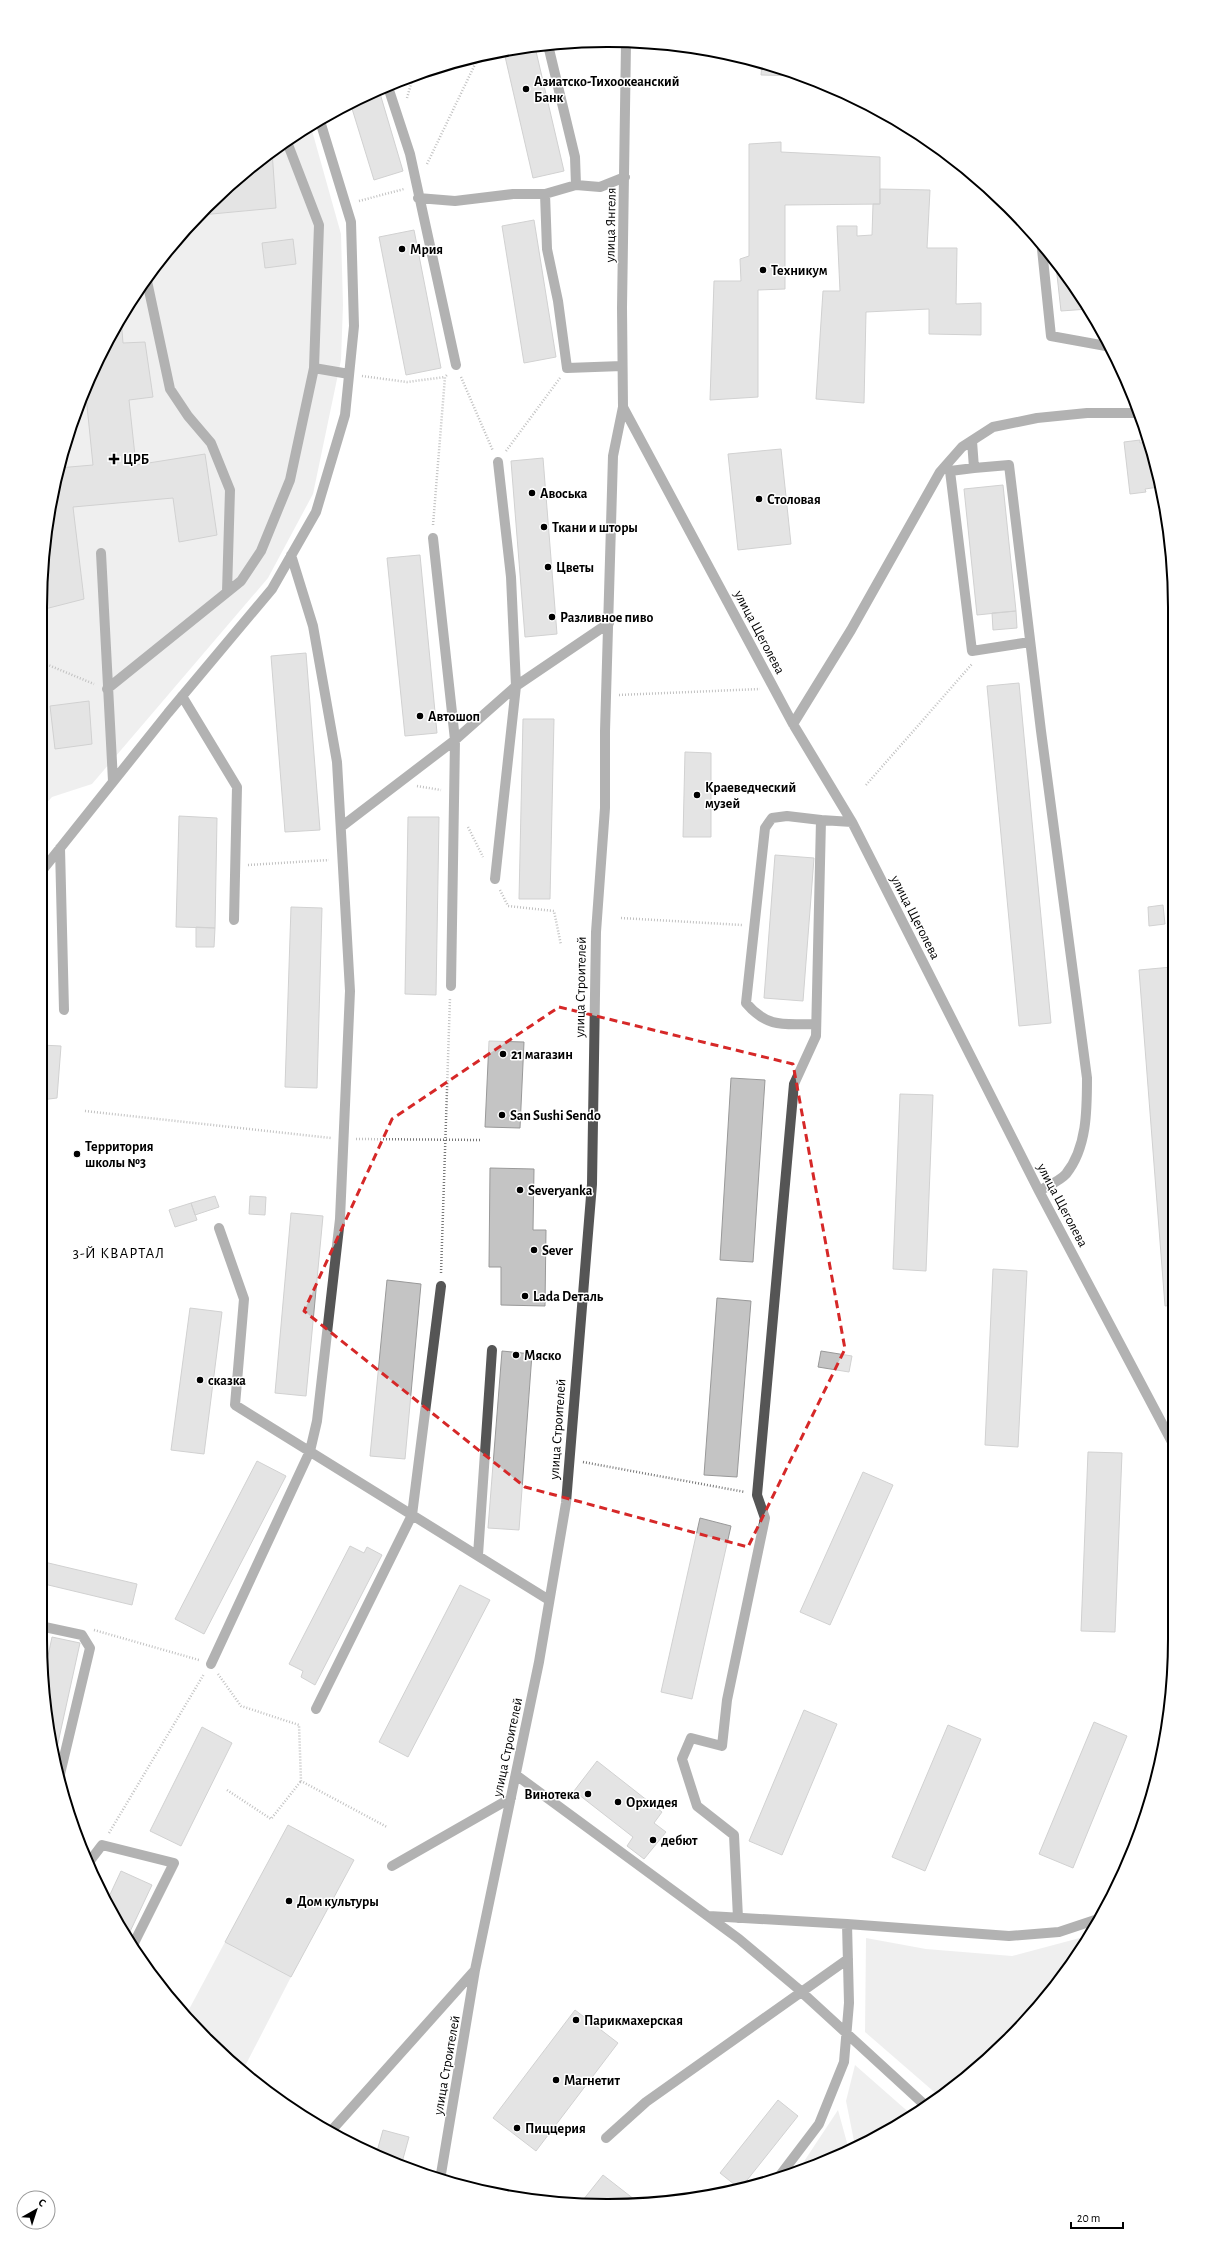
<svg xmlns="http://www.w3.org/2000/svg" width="1215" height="2246" viewBox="0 0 1215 2246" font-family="'Alegreya Sans',sans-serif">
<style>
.green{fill:#dcdcdc}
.building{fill:#c4c4c4;stroke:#999}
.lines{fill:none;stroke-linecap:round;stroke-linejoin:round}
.path{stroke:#777;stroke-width:2.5;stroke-dasharray:1 2;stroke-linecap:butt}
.minor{stroke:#555;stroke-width:10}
.marked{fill:none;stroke:#d62828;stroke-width:3;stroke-dasharray:8 5;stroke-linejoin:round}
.poi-dot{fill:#000;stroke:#fff;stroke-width:1.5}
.labels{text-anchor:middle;stroke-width:3;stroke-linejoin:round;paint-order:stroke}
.poi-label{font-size:14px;font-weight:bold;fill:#000;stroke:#fff;text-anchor:start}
.street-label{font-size:14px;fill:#000;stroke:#fff}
.neighbourhood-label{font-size:15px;letter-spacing:1px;fill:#000;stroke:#fff}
.rim{fill:none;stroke:#000;stroke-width:2}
</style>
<rect width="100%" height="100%" fill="#fff"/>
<path class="green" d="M311,127L341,234L343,305L341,360L313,494L268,578L92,784L52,797L41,809V571L59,460L116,324L181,234L262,157Z
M1091,1935L1058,1984L982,2065L940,2097L865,2032L866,1938L926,1949L1012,1956Z
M225,1942L291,1977L242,2072L186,2015Z
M855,2065L913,2116L855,2146L846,2101Z
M838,2110L849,2150L825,2163L797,2172Z"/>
<path class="building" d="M535,47L564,171L533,178L504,52Z
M762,64L790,70L802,76L761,75Z
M379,90L403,171L374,180L350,102Z
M781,142V152L880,157V204L785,205V289L758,290V397L710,400L714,281H741L740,259L749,256V144Z
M272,151L276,208L201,215L262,157Z
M880,189L930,190L927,248H957L956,304L981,303V335L929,334V309L866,312L864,403L816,399L823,291H840L837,226H857V236L872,235L873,204H880Z
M534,220L556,357L524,363L502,226Z
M414,230L441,368L406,375L379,237Z
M293,239L296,264L265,268L262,243Z
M1056,266L1079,292L1088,309L1061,311Z
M121,318L123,343L145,342L153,397L129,400L136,465L205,454L217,535L179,542L173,498L73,507L84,599L41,610V571L58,468L93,465L86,396L116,324Z
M1140,440V443L1149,442L1159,487L1145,489L1146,492L1130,494L1124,442Z
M781,449L791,544L738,550L728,454Z
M543,458L557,634L525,637L511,461Z
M1003,485L1016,611L977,615L964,489Z
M420,555L437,733L405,736L387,558Z
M1016,611L1017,628L993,630L992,613Z
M306,653L320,830L285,832L271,656Z
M1019,683L1051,1023L1019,1026L987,686Z
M89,701L92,744L55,749L50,706Z
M523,719H554L550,899H519Z
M685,752L711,753V837H683Z
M179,816L217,818L215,928L176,927Z
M408,817H439L436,995L405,994Z
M775,855L814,858L803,1001L764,998Z
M1163,905L1165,924L1149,926L1148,907Z
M291,907L322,908L317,1088L285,1087Z
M196,927L215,928L214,947H196Z
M1172,967L1173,1305L1165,1306L1139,970Z
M489,1041L524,1042L520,1128L485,1127Z
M41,1045L61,1046L57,1098L41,1100Z
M731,1078L765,1080L753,1262L720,1260Z
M900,1094L933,1095L926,1271L893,1269Z
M490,1168L534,1169L533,1230H546L545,1306L501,1305V1267H489Z
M215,1196L219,1207L195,1215L191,1203Z
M250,1196L266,1197L265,1215L249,1214Z
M191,1203L197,1220L175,1227L169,1210Z
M291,1213L323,1216L306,1396L275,1393Z
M993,1269L1027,1271L1018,1447L985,1445Z
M387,1280L421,1284L405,1459L370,1456Z
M717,1298L751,1301L737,1477L704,1475Z
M190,1308L222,1312L204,1454L171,1450Z
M502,1351L532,1354L519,1530L488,1528Z
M821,1351L852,1356L849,1372L818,1367Z
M1088,1452L1122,1453L1115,1632L1081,1631Z
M257,1461L286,1476L204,1634L175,1619Z
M863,1472L893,1485L830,1625L800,1612Z
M700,1518L731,1526L692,1699L661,1692Z
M350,1546L364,1553L367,1547L382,1555L315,1685L301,1677L303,1671L289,1664Z
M40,1561L137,1584L132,1605L40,1583Z
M460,1585L490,1600L408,1757L379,1742Z
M52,1637L80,1643L54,1761L51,1749L44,1675Z
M804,1710L837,1724L782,1855L749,1841Z
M1094,1722L1127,1736L1073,1868L1039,1854Z
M948,1725L981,1739L925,1871L892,1857Z
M202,1727L232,1743L181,1846L150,1831Z
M597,1761L662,1812L654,1823L666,1832L644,1859L627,1846L633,1837L574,1791Z
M288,1825L354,1860L291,1977L225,1942Z
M121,1871L152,1885L127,1938L116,1922L107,1901Z
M575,2010L618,2043L536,2151L493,2118Z
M778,2100L798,2116L740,2189L720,2173Z
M383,2130L409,2137L401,2166L376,2155Z
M603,2175L639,2203L638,2205H579Z"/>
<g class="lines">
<path class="path" d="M407,98L413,77
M427,164L479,56
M359,201L404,189
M362,376L407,382L445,377
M461,377L493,451
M506,451L560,378
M433,525L445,377L448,374
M41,662L94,684
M619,695L760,689
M866,785L972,664
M417,786L441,790
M468,827L483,857
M248,865L329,860
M500,890L508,906L554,911L561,945
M621,918L742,925
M41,919L47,910
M41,1010H50
M85,1111L331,1138
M356,1139L481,1140
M441,1273L450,998
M583,1462L745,1492
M94,1630L199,1660
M218,1674L241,1706L299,1725L301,1781L387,1827
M227,1790L271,1819L301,1781
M109,1833L204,1674"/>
<path class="minor" d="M626,43L681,45
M548,45L575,157L576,185
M388,87L410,154L456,365
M287,142L319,225L314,368L349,374
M545,194L547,249L558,301L567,368L622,366
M418,198L455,201L513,194H545L576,185L600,187L625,177
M1042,249L1051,336L1106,346
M147,281L170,389L188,416L211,443L230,490L227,592
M623,407L793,724L852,822L1039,1191L1173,1444
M972,441L974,468L1009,465L1041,731L1087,1078C1087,1110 1087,1148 1066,1174C1060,1181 1047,1186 1039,1191
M974,468L950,471L972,651L1030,642
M433,538L455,740L451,986
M101,553L113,781
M107,689L241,581L261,551L290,480L314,368
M182,696L237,787L234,920
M793,724L851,630L940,472L962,447L993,427L1037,418L1087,413H1139
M341,827L455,740L516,686L609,623
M60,848L64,1010
M41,872L168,713L272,589L316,512L345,415L354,326L351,222L320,121
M495,879L516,686L511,577L498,462
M816,1024C785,1024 768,1029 746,1003L765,828L772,818L787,816L821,820
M219,1228L244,1299L235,1405L549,1600
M478,1555L492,1350
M40,1626L82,1635L90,1648L60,1774L61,1786
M211,1664L310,1451L317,1421L340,1219L350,991L337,762L313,626L291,555
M316,1709L412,1515L441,1286
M516,1775L739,1939L796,1987L927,2107
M89,1862L102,1845L174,1863L132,1947
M392,1866L511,1798
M709,1916L847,1924L1009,1936L1059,1932L1101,1918
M738,1918L734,1835L697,1806L682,1759L691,1738L722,1746L727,1700L765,1518L757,1495L794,1084L816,1036L821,820L852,822
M331,2131L475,1970
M606,2138L646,2102L848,1959
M778,2178L819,2124L844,2062L849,2003L847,1924
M440,2180L475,1970L539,1662L566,1503L592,1184L596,932L605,808V731L613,456L623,407L622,308L626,43"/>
</g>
<path d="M0 0H1215V2246H0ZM559,1007L793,1064L845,1349L748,1547L525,1487L304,1311L392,1119Z" fill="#fff" fill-opacity=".55" fill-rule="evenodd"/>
<path class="marked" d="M559,1007L793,1064L845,1349L748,1547L525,1487L304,1311L392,1119Z"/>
<g class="poi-dot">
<circle cx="526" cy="89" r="4"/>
<circle cx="402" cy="249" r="4"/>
<circle cx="763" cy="270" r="4"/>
<path d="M112 453h4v4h4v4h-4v4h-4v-4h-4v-4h4z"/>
<circle cx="532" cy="493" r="4"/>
<circle cx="759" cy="499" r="4"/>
<circle cx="544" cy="527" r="4"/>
<circle cx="548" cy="567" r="4"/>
<circle cx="552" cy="617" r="4"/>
<circle cx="420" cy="716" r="4"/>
<circle cx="697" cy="795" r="4"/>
<circle cx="503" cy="1054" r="4"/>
<circle cx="502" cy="1115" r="4"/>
<circle cx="77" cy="1154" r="4"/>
<circle cx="520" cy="1190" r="4"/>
<circle cx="534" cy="1250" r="4"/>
<circle cx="525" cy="1296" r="4"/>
<circle cx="516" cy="1355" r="4"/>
<circle cx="200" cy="1380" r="4"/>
<circle cx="588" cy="1794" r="4"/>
<circle cx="618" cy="1802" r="4"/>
<circle cx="653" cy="1840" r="4"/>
<circle cx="289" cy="1901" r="4"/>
<circle cx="576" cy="2020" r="4"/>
<circle cx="556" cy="2080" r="4"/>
<circle cx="517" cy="2128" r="4"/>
</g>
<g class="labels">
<g class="poi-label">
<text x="534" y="86">Азиатско-Тихоокеанский<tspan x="534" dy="16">Банк</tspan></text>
<text x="410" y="254">Мрия</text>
<text x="771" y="275">Техникум</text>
<text x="123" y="464">ЦРБ</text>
<text x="540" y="498">Авоська</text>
<text x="767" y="504">Столовая</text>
<text x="552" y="532">Ткани и шторы</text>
<text x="556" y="572">Цветы</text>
<text x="560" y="622">Разливное пиво</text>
<text x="428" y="721">Автошоп</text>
<text x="705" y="792">Краеведческий<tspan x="705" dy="16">музей</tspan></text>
<text x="511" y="1059">21 магазин</text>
<text x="510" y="1120">San Sushi Sendo</text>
<text x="85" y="1151">Территория<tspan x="85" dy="16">школы №3</tspan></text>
<text x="528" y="1195">Severyanka</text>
<text x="542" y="1255">Sever</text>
<text x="533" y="1301">Lada Dеталь</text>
<text x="524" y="1360">Мяско</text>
<text x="208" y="1385">сказка</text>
<text x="580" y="1799" text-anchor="end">Винотека</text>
<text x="626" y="1807">Орхидея</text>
<text x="661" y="1845">дебют</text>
<text x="297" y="1906">Дом культуры</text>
<text x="584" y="2025">Парикмахерская</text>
<text x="564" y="2085">Магнетит</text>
<text x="525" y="2133">Пиццерия</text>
</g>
<g class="street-label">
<text transform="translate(610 225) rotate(-89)" y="5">улица Янгеля</text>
<text transform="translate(760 632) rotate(62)" y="5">улица Щеголева</text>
<text transform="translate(916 917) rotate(63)" y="5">улица Щеголева</text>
<text transform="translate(580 987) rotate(-89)" y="5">улица Строителей</text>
<text transform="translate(1063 1205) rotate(62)" y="5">улица Щеголева</text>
<text transform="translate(557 1429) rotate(-86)" y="5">улица Строителей</text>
<text transform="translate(507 1747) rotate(-78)" y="5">улица Строителей</text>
<text transform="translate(446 2065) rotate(-80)" y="5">улица Строителей</text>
</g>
<g class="neighbourhood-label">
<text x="119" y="1258">3-Й КВАРТАЛ</text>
</g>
</g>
<path d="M0 0H1215V2246H0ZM607 47H608A560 560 0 0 1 1168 607V1639A560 560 0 0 1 608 2199H607A560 560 0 0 1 47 1639V607A560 560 0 0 1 607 47Z" fill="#fff" fill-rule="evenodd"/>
<path class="rim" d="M607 47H608A560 560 0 0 1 1168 607V1639A560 560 0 0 1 608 2199H607A560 560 0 0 1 47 1639V607A560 560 0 0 1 607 47Z"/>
<g transform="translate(36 2210) rotate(39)"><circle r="19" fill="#ffffff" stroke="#999999"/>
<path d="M0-3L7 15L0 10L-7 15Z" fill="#000000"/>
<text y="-6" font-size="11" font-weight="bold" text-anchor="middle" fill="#000000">С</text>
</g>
<path d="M1071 2222v6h52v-6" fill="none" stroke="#000000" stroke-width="2"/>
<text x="1077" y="2222" font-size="12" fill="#000000" stroke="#ffffff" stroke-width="3" paint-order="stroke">20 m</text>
</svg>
